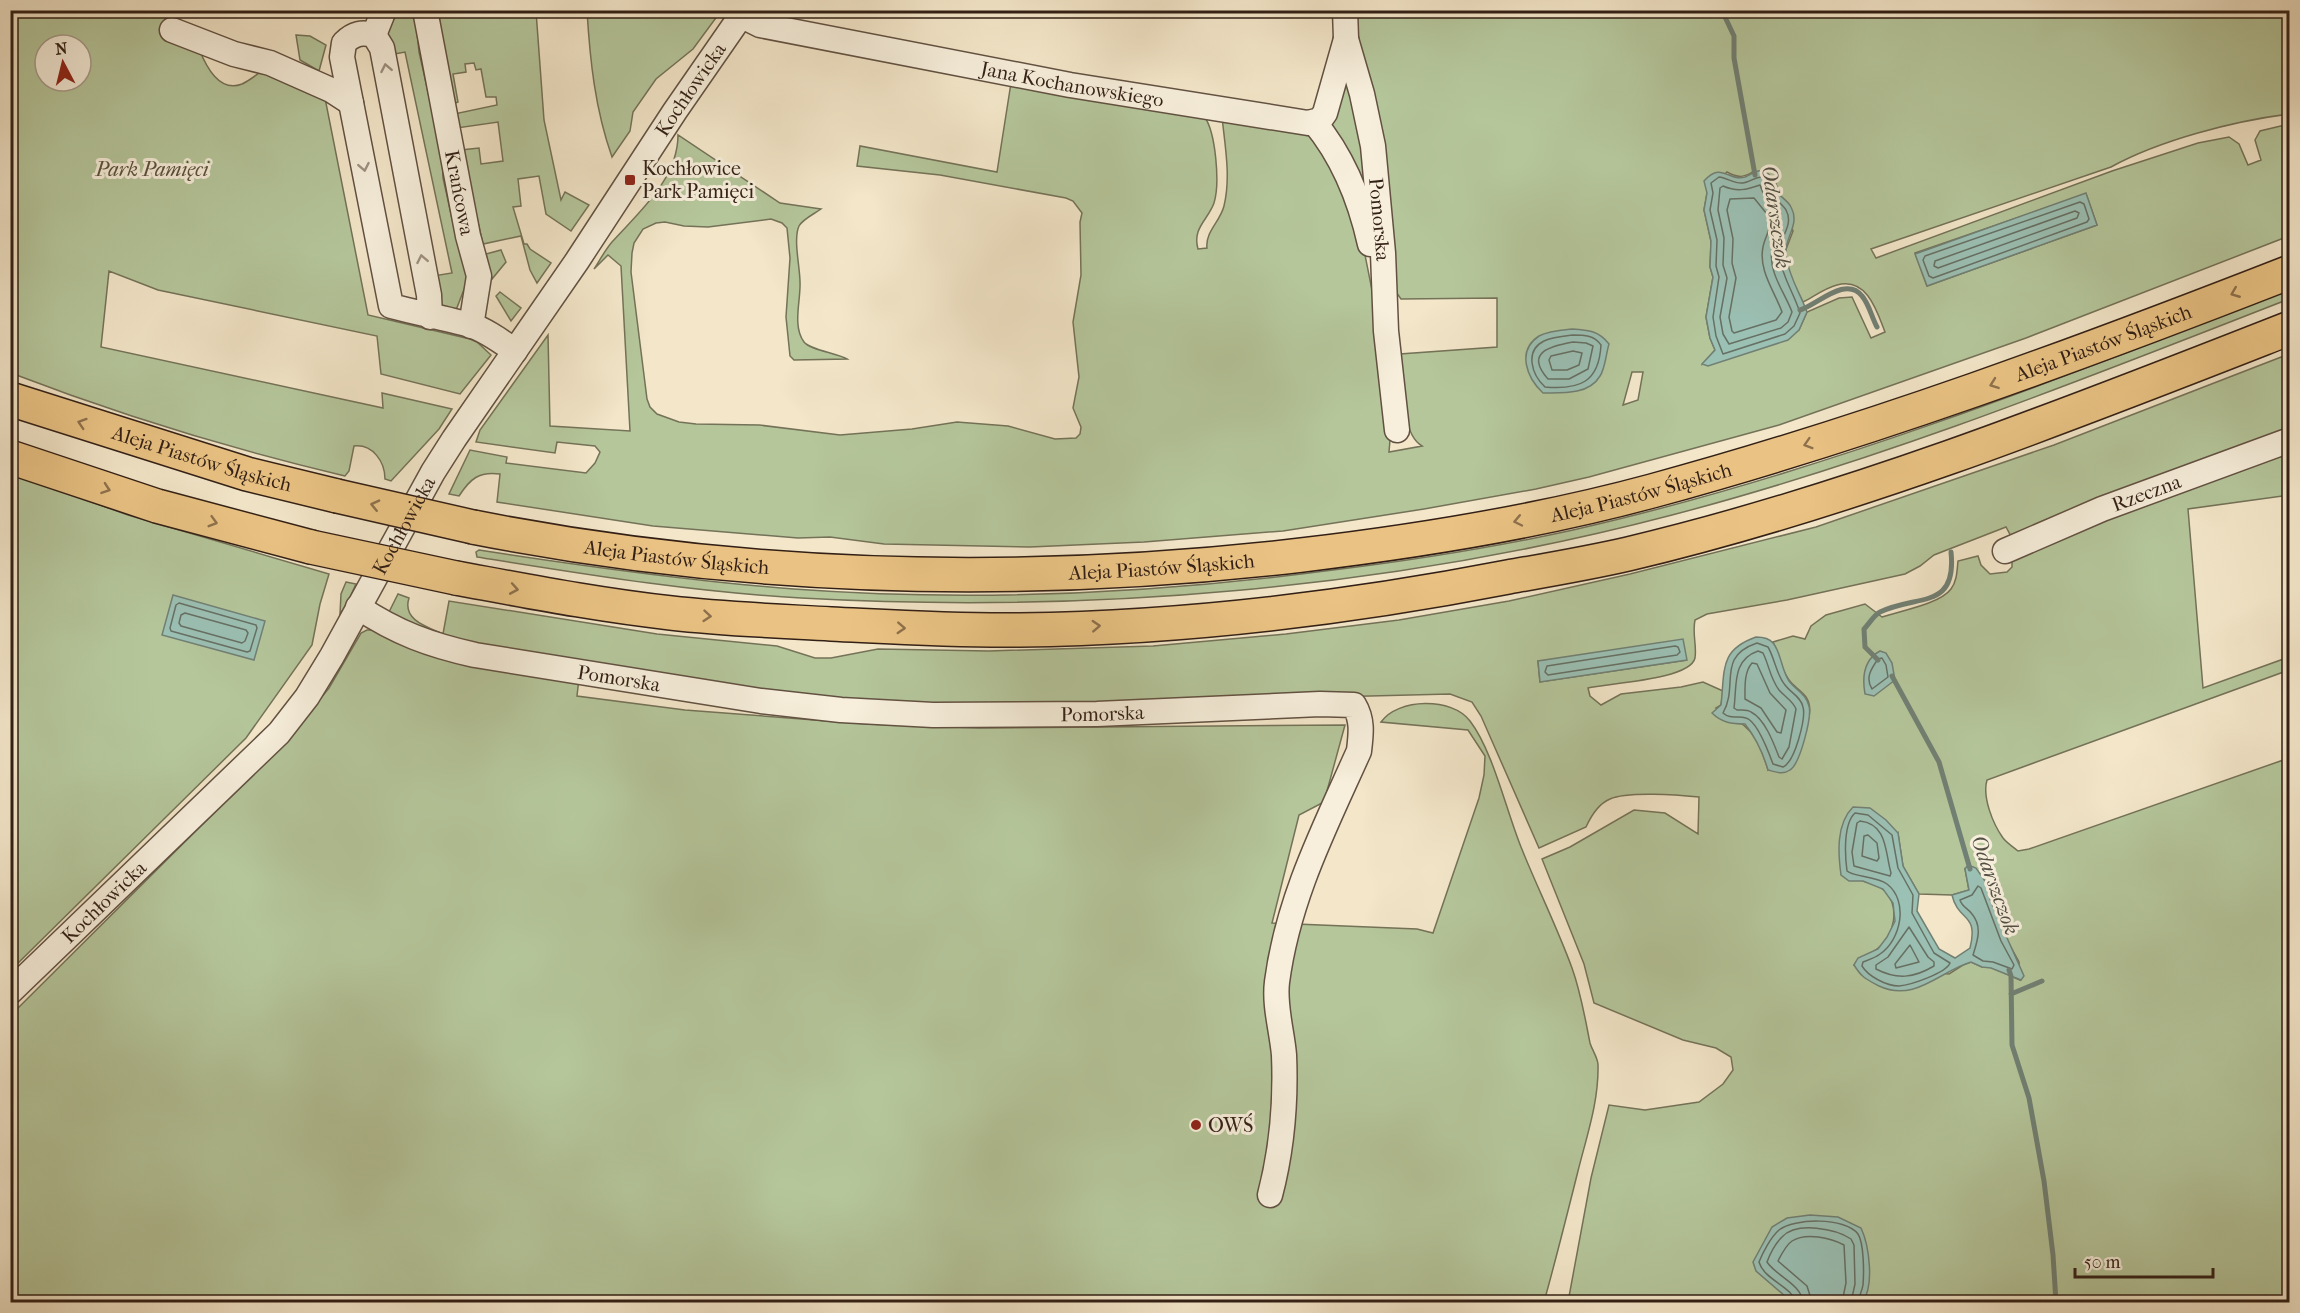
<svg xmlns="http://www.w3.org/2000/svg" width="2300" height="1313" viewBox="0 0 2300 1313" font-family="'IM FELL French Canon',serif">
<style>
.green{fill:#b5c69b;stroke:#747258;stroke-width:1.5;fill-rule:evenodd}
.water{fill:#9bc0b4;stroke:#718074;stroke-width:1.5}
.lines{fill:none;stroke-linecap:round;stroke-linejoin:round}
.shore{stroke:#667064;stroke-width:1.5}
.stream{stroke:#718074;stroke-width:5}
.minor-casing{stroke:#625142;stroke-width:27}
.highway-casing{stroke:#321f15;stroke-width:36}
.minor{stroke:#f7efdc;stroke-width:24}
.highway{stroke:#eac384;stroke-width:33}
.highway-bridge-casing{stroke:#321f15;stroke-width:36;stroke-linecap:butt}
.highway-bridge{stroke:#eac384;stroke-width:33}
.oneway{stroke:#9e9182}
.oneway2{stroke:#8e714c}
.poi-dot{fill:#8f2418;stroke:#f7efdc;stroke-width:2}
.labels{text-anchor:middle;stroke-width:6;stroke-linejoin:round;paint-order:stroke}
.street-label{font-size:20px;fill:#321f15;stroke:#f7efdc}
.poi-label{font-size:20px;fill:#321f15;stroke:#f7efdc;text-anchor:start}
.park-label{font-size:20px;font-style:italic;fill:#59513d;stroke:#f7efdc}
.water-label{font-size:21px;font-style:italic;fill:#524f45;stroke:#f7efdc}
</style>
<rect width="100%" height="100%" fill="#f3e6c9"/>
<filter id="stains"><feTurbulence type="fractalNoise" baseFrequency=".00333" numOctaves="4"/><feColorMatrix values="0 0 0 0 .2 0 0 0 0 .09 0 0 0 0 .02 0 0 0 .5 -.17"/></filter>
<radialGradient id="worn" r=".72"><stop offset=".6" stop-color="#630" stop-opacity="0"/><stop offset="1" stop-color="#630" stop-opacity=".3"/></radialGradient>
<path class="green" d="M10,11H177L166,37L199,49C206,66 219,93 242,84C249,81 256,75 262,71L325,98L368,315L470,339L477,342L491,355L460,394L381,374L377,336L158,290L109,271L101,347L383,408L382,393L452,409L439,429L391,481L385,479C385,462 373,444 354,446L349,471L345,476C231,449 120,415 11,373ZM45,45H81V81H45Z
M394,11H415L419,52L442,154L443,178L457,241L470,274L456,310L443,307L438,299L433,276L452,273L405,52L389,55L386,38Z
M438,11H536L544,120L561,200L565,192L589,205L571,231L546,214L539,176L518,179L521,206L513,207L524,244H527L530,249L551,263L537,283L530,270L521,236L483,244L461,150L479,148L481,164L503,161L498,122L457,128L454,114L497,105L496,97H486L481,69L476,70L474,63L465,64L466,72L453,74L458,102L453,104Z
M587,11H721L693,49L656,79L633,112L630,131L612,157C595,109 590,60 587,11Z
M1351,11H2289V114C2234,121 2160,140 2111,167L1871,249L1876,258L2112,171L2198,143L2229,137L2239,144L2248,165L2261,160L2255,140L2260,131L2289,124V236L2026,338L1779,425L1589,477L1536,489L1424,509L1283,531L1144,542L1030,547L884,544L830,537L798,538L653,526L497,502L500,474C479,471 470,479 459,496L449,494L470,450L507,457L506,463L586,473L595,463L600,452L595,446L557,442L555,453L476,442L480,430L548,335L550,426L630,431L621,266L608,255L594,269C600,260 605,250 612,242C639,212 678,179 678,135L780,203L821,209C814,214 803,219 799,226C793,239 800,267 800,282C801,300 792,326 804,342C810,350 837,353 847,359L794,360L790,356L786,317L790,258L787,228L782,223L771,219L708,227L684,226L665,222L656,223L643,229L634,243L632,253L631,272L647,399L650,407L657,414L679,422L696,424L759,425L840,435L912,429L957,422L1008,426L1055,439L1076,438L1080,434L1081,427L1073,408L1079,377L1073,322L1081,275L1080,222L1082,213L1073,201L1066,198L940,175L857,166L860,146L997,172L1011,83L1204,116C1216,132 1220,184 1214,203C1208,220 1192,228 1198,249L1207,248C1205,232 1220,222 1224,206C1231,177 1225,146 1222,117L1304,130L1327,149L1358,220L1374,300L1385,431L1390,440L1389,452L1422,446C1400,433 1402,379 1400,354L1497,347V298L1401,299L1396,292L1377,122ZM1754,171L1775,181L1793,231L1785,252L1789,274L1803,302C1813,297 1825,288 1837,285C1867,277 1877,311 1885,332L1871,338L1852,297L1839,298L1807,312L1799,330L1703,364L1715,350L1710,338L1706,317L1713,277L1710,267L1711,241L1704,210L1707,193L1727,172C1738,178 1744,178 1754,171ZM2086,194L2097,225L1927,286L1915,253ZM1632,372H1643L1638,400L1623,405Z
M296,35L310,36L326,45L319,71L300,60Z
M1345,60L1377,217L1335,143L1328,115Z
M501,250L506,262L492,279L486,254Z
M2289,289V299C2086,378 1883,460 1672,515C1390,589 1091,614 801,598C692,592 584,574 477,557L476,552L479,550C583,566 688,581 794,589C970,602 1149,594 1325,571C1408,561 1491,548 1573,530C1819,474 2055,381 2289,289Z
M500,292L521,308L511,321L496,296Z
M2289,354V428L2013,540L2006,527L1934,555L1920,566L1905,574L1787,600L1707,614L1695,620C1692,633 1697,646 1695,658C1690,680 1608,683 1588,688L1590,696L1601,705L1621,694L1681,687L1703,682L1723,691L1721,705L1716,708C1749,726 1757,732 1768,770C1783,753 1822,722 1806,697C1801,690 1793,686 1789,680C1780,668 1779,655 1773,642L1793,636L1805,639L1811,626L1826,615L1865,604L1882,617C1900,611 1940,604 1951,589C1957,581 1957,571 1958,561L1978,556L1981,565L1990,574L2007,572L2012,567V555L2289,446V495L2188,509L2203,688L2289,657V670L1987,780C1982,797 1993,824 2003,838C2007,843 2013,847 2018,851L2029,849L2289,758V1302H1568L1591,1178L1609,1105L1645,1110L1699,1102L1723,1084L1733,1070L1731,1057L1716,1048L1683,1040L1594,1003L1584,964L1542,859L1570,847L1634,810L1665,813L1698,834L1699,797C1679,795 1627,791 1610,799C1598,804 1591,816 1586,827L1539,848L1481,716L1472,702L1450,694L880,708L493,652L414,632L389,612L398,594L409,598C402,620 427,627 443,634L449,601L657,634L777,646L815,658H831L878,649L989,651L1153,646L1286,634L1399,620L1509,601L1630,574L1816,527L2054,445ZM1687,660L1540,682L1538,662V661ZM1898,833L1903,866L1919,894L1952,895L1969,890L1965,869L1985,881L2006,938L2019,962L2020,980L1991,967H1982L1971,962L1963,965L1949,974L1854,965C1859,955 1868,956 1877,949C1895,936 1900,907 1885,891C1880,886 1870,883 1863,881Z
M11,473L128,515L329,574L320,604L312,645L246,738L11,970Z
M346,582L356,584L347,604L340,614L341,594Z
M367,630H376L579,678L577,696L685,710L867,724L979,728L1345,725L1324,802L1299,815L1272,923L1417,929L1433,933L1479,798L1484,775L1485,756L1468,730L1381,722C1398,698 1452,697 1470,721C1493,751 1506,810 1521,847C1537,887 1557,927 1572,968C1581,993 1585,1018 1590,1043C1592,1050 1597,1056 1598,1064C1599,1101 1587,1135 1578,1171C1567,1215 1556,1259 1544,1302H11V1015L285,742L329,688L361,633Z"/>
<path class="water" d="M1764,170C1776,179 1771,183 1778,193C1782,198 1788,201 1791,207C1801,225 1783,239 1786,256C1789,277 1800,293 1807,312L1799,330L1788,340L1708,366L1702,364L1715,350L1710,338L1706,317L1713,277L1710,267L1711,241L1704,210L1707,193L1704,181C1722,161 1728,182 1745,177C1753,174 1753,171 1764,170Z
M2086,193L2097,225L1927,286L1915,254Z
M1572,329C1589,330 1599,331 1609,344C1606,354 1605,369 1600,376C1589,395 1562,393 1543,393C1527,378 1516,351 1539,336C1548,331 1562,330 1572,329Z
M173,595L265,621L254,660L162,635Z
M1756,637C1763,637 1769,638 1773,643C1781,652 1781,669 1789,681C1796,690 1806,694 1809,706C1812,717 1800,764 1790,770C1783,775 1776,772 1768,770C1763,753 1756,738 1745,724C1732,724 1722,723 1712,713L1721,705C1725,670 1719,650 1756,637Z
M1683,639L1687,660L1540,682L1538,661Z
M1880,651L1886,653L1892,663L1895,680L1874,696L1865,694C1862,677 1863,660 1880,651Z
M1853,807L1870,808L1886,820L1898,833L1903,866L1919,894L1917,911L1939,949L1955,958L1970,948C1979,912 1958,922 1952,895L1969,890L1965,869L1968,865L1976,868L1985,881L1991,902L2024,976L2021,980L1991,968L1982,967L1971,962C1940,971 1915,1003 1879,986C1866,979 1862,978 1854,965L1858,958L1878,949L1887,937L1895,921L1893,903L1883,889L1863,881H1849L1841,875C1838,853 1836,824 1853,807Z
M1810,1215L1838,1217L1861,1228C1869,1245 1875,1287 1862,1302H1792L1756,1271L1753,1262L1772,1227L1787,1218Z"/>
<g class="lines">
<path class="shore" d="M1762,177C1770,182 1768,189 1773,196C1777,201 1783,205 1786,210C1795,226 1777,240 1779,255C1782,277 1794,293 1800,313L1794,326L1785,334L1723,354L1716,336L1713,317L1719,277L1716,266L1717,240L1710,210L1713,193L1711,183L1719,177C1728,178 1734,184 1743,183C1751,182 1754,177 1762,177Z
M1760,185L1765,198L1780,218C1780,229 1773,238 1772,250C1768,272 1785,293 1792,312L1788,322L1781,328L1729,344L1723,334L1720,317L1727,278L1723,265L1724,238L1718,210L1720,188L1723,186C1737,192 1746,190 1760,185Z
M1754,198L1771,219C1771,229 1765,237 1763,247C1758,270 1775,292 1782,312L1776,320L1734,333L1732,331L1729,317L1736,278L1732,263L1733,239L1727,210L1730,199Z
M2080,202L2084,204L2089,219L2087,222L1933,278L1929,276L1923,260L1925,256Z
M2075,211L2079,213L2077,218L1938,268L1934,266L1935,261Z
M1573,335C1584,335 1594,335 1601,345C1599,382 1580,390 1545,387C1532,375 1524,351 1544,341C1552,337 1564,336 1573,335Z
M1573,342L1586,343L1593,346L1588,369L1569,379H1548C1524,352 1551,346 1573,342Z
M1573,351L1582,353L1579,365L1567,370H1552L1549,360L1551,356Z
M179,603L256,625L257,628L250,651L247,652L171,631L170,628L176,605Z
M185,613L246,630L248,633L245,641L242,643L181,626L179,623L181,615Z
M1757,643L1768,647C1775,659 1776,674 1785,685C1791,693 1801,697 1803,707C1806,718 1795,762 1783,767L1773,764C1769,753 1757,721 1746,718C1737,715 1731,720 1723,713C1739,685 1716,657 1757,643Z
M1675,646L1678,647L1680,652L1677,655L1548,675L1545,672L1547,666Z
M1758,651L1763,653C1769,665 1770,678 1779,690C1785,697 1793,701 1796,709L1789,747L1782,759L1779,757C1774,744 1765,719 1751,712C1747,709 1742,710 1737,710L1734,708C1737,685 1732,660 1758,651Z
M1882,658L1886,665L1888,677L1872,689C1865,678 1871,669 1878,659Z
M1752,663L1757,664L1770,693L1786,710L1781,733L1777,732L1761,708L1745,699C1745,687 1744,672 1752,663Z
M1855,813L1868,815L1892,835L1898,868L1913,895L1912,913L1934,953L1950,963C1946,973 1911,985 1899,986C1886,986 1868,976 1862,966L1863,962C1868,960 1875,958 1880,954C1901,940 1909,901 1887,884C1876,876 1854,877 1847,871C1845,856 1843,824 1855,813Z
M1860,821C1888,824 1885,853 1891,873L1890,876L1854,866L1852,852L1857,823Z
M1868,835L1877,843L1879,858L1877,861L1862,856L1864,836Z
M1978,886L1981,888L2001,941L2014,965L2012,969L1993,962L1983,961L1973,955C1977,942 1983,927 1972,914C1968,908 1962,907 1960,900L1972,895Z
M1909,927L1928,957L1934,962V966C1914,978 1897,980 1876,969V965L1888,957Z
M1910,945L1919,962L1896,968L1895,964Z
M1795,1302C1793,1287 1764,1280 1759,1262C1763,1252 1771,1237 1779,1230C1794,1218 1845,1217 1858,1234C1864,1243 1864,1273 1863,1285C1862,1291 1859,1296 1858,1302
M1803,1302C1801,1284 1776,1276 1767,1262C1770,1254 1776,1243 1782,1237C1797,1221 1836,1229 1851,1239L1854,1245L1855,1284L1851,1302
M1812,1302L1807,1286L1778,1261C1781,1255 1786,1245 1792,1241C1806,1232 1831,1238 1844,1245L1846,1283L1842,1302"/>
<path class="stream" d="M1679,10L1682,14L1712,10
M1715,10L1725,17L1734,36V58L1755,175
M1800,310C1817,305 1846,275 1862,296C1869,304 1872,318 1877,327
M1878,660L1865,647L1864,629C1869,624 1874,615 1880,612C1918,594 1957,610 1951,552
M1892,676L1939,762L1970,869
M2009,970L2011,976L2012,1045L2029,1098L2044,1181L2053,1255L2056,1302
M2011,994L2042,981"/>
<g class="minor-casing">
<g id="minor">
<path id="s1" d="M425,10L468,236L479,276L471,326"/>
<path id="s2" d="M1345,10L1346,39L1362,94L1373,146L1383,253L1386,331L1397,430"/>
<path id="s3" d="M742,16L760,25L1070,85L1308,123L1320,120L1325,113L1346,39"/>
<path d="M172,30L234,54L270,63L331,90L351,103"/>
<path d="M374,35L384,10"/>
<path d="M1314,122C1344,158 1360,199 1370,244"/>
<path d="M430,317L429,295L382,48L374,35C362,32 354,33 344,43L342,57L391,306C417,313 445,318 470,325C486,330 502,342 515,351"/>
<path id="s4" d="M2005,551L2102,509L2290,440"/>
<path id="s5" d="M358,607C397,633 430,645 475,655L761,701L841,710L933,715L1097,714L1320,704L1354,705C1363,720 1361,734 1359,751C1325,827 1288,898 1277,982C1274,1006 1282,1031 1284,1055C1286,1102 1282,1149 1270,1195"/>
<path id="s6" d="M10,992L279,733L307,697L332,656L433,472L454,439L577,261L675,111L745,10"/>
</g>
</g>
<g class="highway-casing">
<g id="highway">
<path id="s7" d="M10,399L247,474L337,496"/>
<path d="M10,457L157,506L311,547"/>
<path id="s8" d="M473,527C746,581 1026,587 1302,555C1420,541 1538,522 1652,491C1869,432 2080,354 2290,272"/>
<path d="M456,578C527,591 598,605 671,613C724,619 777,621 831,624C894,627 957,631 1020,630C1182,628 1348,608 1508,577C1548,570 1589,563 1628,554C1855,500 2073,413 2290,328"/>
</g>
</g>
<use href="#minor" class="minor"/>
<use href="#highway" class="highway"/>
<g class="highway-bridge-casing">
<path id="highway-bridge" d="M337,496L473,527
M311,547L456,578"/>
</g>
<use href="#highway-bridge" class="highway-bridge"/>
</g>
<defs><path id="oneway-chevron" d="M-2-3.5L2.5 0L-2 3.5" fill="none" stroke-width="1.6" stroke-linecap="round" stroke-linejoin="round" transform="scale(1.5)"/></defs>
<g class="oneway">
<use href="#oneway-chevron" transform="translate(386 68) rotate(-101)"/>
<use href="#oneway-chevron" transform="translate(364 167) rotate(79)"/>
<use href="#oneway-chevron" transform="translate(422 259) rotate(-101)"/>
</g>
<g class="oneway2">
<use href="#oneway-chevron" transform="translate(2235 293) rotate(158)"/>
<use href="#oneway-chevron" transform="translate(1994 384) rotate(160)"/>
<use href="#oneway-chevron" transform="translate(82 423) rotate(-162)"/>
<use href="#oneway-chevron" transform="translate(1808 444) rotate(163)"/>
<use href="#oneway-chevron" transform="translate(106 489) rotate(19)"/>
<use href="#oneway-chevron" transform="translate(375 505) rotate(-167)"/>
<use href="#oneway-chevron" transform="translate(1518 521) rotate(168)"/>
<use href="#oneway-chevron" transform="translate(213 522) rotate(16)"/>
<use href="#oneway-chevron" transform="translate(514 589) rotate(10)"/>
<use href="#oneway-chevron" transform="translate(707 616) rotate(5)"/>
<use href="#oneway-chevron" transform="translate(1096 626) rotate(-3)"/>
<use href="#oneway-chevron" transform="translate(901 628) rotate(3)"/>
</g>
<g class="poi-dot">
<rect x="624" y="174" width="12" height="12" rx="3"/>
<circle cx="1196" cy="1125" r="6"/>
</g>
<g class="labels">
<g class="street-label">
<text dy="7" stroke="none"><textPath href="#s3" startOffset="338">Jana Kochanowskiego</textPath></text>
<text dy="7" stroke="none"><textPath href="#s6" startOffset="1138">Kochłowicka</textPath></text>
<text dy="7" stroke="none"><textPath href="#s1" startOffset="186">Krańcowa</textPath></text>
<text dy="7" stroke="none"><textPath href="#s2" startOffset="213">Pomorska</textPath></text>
<text dy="7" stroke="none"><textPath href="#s8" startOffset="1664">Aleja Piastów Śląskich</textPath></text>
<text dy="7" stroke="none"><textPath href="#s7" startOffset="201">Aleja Piastów Śląskich</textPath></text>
<text dy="7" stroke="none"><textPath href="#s8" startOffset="1178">Aleja Piastów Śląskich</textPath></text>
<text dy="7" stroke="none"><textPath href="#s4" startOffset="153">Rzeczna</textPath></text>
<text dy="7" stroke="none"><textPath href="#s6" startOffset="616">Kochłowicka</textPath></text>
<text dy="7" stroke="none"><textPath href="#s8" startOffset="206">Aleja Piastów Śląskich</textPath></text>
<text dy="7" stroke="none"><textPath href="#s8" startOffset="692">Aleja Piastów Śląskich</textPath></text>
<text dy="7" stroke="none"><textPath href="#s5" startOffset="273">Pomorska</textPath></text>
<text dy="7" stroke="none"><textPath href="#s5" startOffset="759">Pomorska</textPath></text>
<text dy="7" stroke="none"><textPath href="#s6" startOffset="130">Kochłowicka</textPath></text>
</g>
<g class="poi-label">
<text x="642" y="175">Kochłowice<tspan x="642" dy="23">Park Pamięci</tspan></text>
<text x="1208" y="1132">OWŚ</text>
</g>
<g class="park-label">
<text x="152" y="176">Park Pamięci</text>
</g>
<g class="water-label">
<text transform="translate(1776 217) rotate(82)" y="7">Odarszczok</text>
<text transform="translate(1995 885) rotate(70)" y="7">Odarszczok</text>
</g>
</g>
<rect width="2300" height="1313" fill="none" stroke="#f3e6c9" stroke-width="36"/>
<rect x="12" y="12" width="2276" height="1289" fill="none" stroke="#321f15" stroke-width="3"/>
<rect x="18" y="18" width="2264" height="1277" fill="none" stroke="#321f15" stroke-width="1.5"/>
<g transform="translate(63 63) rotate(353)"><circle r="28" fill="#f7efdc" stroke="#a89c8c" stroke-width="1.5"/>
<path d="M0-4.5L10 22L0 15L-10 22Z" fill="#8f2418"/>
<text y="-9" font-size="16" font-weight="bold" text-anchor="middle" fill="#321f15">N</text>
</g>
<path d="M2075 1268v9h138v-9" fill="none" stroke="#321f15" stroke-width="3"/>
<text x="2084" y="1268" font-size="18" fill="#321f15" stroke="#f7efdc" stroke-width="4.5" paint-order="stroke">50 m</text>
<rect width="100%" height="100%" filter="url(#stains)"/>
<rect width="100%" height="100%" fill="url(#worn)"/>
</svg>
